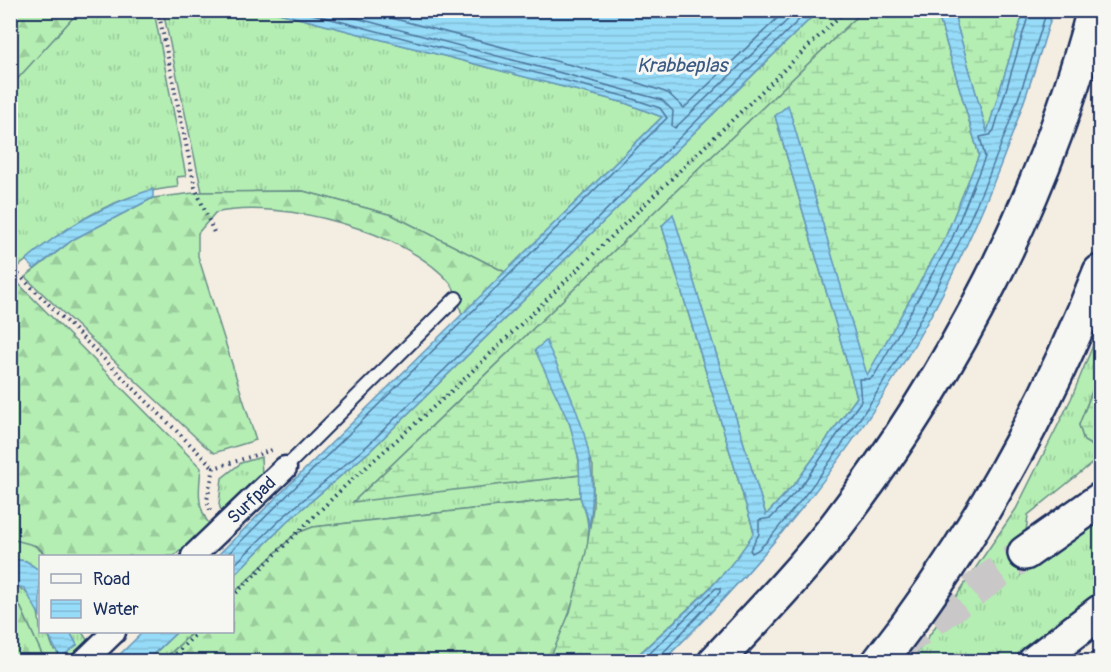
<svg xmlns="http://www.w3.org/2000/svg" width="1111" height="672" viewBox="0 0 1111 672" font-family="Pangolin,sans-serif">
<style>
.grass{fill:url(#grass-tufts);stroke:#688e88;stroke-width:1.5}
.forest{fill:url(#forest-firs);stroke:#688e88;stroke-width:1.5}
.wetland{fill:url(#wetland-marsh);stroke:#688e88;stroke-width:1.5}
.water{fill:url(#water-rules);stroke:#6596ba;stroke-width:1.5}
.lines{fill:none;stroke-linecap:round;stroke-linejoin:round}
.shore{stroke:#4c749c;stroke-width:1.5}
.highway-tunnel{stroke:#c9c7c7;stroke-width:33;stroke-dasharray:33 16;stroke-linecap:butt}
.lane-casing{stroke:#1b2f5e;stroke-width:16}
.street-casing{stroke:#1b2f5e;stroke-width:27}
.highway-casing{stroke:#1b2f5e;stroke-width:38}
.path{stroke:#1b2f5e;stroke-width:4;stroke-dasharray:1.5 4.5;stroke-linecap:butt}
.lane{stroke:#f6f6f2;stroke-width:12}
.street{stroke:#f6f6f2;stroke-width:22}
.highway{stroke:#f6f6f2;stroke-width:33}
.labels{text-anchor:middle;stroke-width:6;stroke-linejoin:round;paint-order:stroke}
.street-label{font-size:18px;fill:#1b2f5e;stroke:#f6f6f2}
.water-label{font-size:20px;font-style:italic;fill:#3a5a84;stroke:#f6f6f2}
</style>
<defs>
<pattern id="grass-tufts" width="24" height="20" patternUnits="userSpaceOnUse" patternTransform="scale(1.5)"><rect width="24" height="20" fill="#b4eeb3"/><path d="M3 7l-1-3M5 7V3M7 7l1-3M15 17l-1-3M17 17v-4M19 17l1-3" fill="none" stroke="#9acc9c"/></pattern>
<pattern id="forest-firs" width="22" height="20" patternUnits="userSpaceOnUse" patternTransform="scale(1.5)"><rect width="22" height="20" fill="#b4eeb3"/><path d="M5 1l3.5 6h-7zM16 11l3.5 6h-7z" fill="#9acc9c"/></pattern>
<pattern id="wetland-marsh" width="20" height="14" patternUnits="userSpaceOnUse" patternTransform="scale(1.5)"><rect width="20" height="14" fill="#b4eeb3"/><path d="M1 5h8M5 5V1M11 12h8M15 12V8" fill="none" stroke="#9acc9c"/></pattern>
<pattern id="water-rules" width="6" height="5" patternUnits="userSpaceOnUse" patternTransform="scale(1.5)"><rect width="6" height="5" fill="#96dbf8"/><path d="M0 2.5h6" fill="none" stroke="#81bcd7"/></pattern>
</defs>
<rect width="100%" height="100%" fill="#f4ede1"/>
<filter id="ink" filterUnits="userSpaceOnUse"><feTurbulence type="fractalNoise" baseFrequency=".0167" numOctaves="2"/><feDisplacementMap in="SourceGraphic" scale="12" xChannelSelector="R" yChannelSelector="G"/><feConvolveMatrix kernelMatrix="1 2 1 2 8 2 1 2 1" color-interpolation-filters="sRGB"/></filter>
<g filter="url(#ink)">
<path class="grass" d="M79,11H154L186,176L177,177L178,187C116,192 63,228 17,268L10,261V86Z
M163,11H271L625,103L662,117L505,272L392,215L303,191L202,192Z
M818,11H863L354,501L580,475V497L313,527L295,534L233,594V576L288,521L371,450Z
M1100,328V371L1079,425L1084,441L1100,450V457L1028,515L1021,575L1100,521V595L1012,661L911,662L1016,509L1071,399Z
M261,457L262,475L222,514L219,504L222,478L241,463Z
M10,539L31,543L47,556H40V571L26,561L11,559Z
M10,585C34,590 40,609 40,632H47L54,650L77,645L70,632H82L91,646L75,661H45L21,608L11,596Z
M177,632H193L162,661L146,662Z"/>
<path class="forest" d="M11,10L79,11L11,86L10,11Z
M303,191L392,215L505,272L462,315C459,305 457,292 451,284C407,231 281,198 215,213L198,233V256L256,440L214,453L204,445L25,277L74,239L153,198L202,192Z
M13,278L201,468C199,489 196,507 210,525L174,556H47L37,546L11,539L10,281Z
M580,497C583,504 586,512 587,519C595,557 565,627 549,661L162,662L193,632H232L233,594L295,534L313,527Z
M11,596L21,608L45,661H11Z"/>
<path class="wetland" d="M863,11H937L979,155L945,238L867,376L788,106L775,116L857,397L797,481L766,515L673,215L662,226L754,532C726,581 672,621 632,661H549L570,612L586,552L593,508V466L536,350C554,389 579,430 580,475L353,502Z
M953,11H1024L987,133Z
M1100,371V450L1084,441L1079,425Z"/>
<path class="water" d="M271,11H818L371,450L288,521L233,576L232,556H217L662,117L625,103Z
M937,11H953L987,132L1024,11H1053C1021,119 981,227 925,326C856,450 764,562 663,661H632C672,622 726,581 754,532L662,226L673,214L766,515L797,481L857,397L775,116L788,105L867,375L945,238L979,155Z
M153,189V198L74,239L34,269L26,260C64,227 106,204 153,189Z
M546,341C575,405 604,459 588,532V519L580,497L579,460L570,425L535,350Z
M10,559L26,561L40,571V616L24,588L11,585Z
M47,632H70L77,645L60,658Z
M143,632H177L146,661H113Z"/>
<g class="lines">
<path class="shore" d="M326,10L662,100L673,111L672,126L675,128L798,10
M361,10L632,81L668,93L684,108L786,10
M1030,10L994,130L990,135L980,137L985,157L951,241L874,376L869,379H859L861,401L802,485L771,518L759,520V534L750,550L752,553C763,550 783,521 792,511C816,483 836,453 857,423C943,296 1003,158 1047,10
M226,556L667,118L660,108L627,97L297,10
M232,567L283,517L367,446L809,10
M641,662L716,588H720V592L661,655L660,662"/>
<path class="highway-tunnel" d="M893,649L1025,553"/>
<g class="lane-casing">
<path id="lane" d="M285,468L456,298"/>
</g>
<g class="street-casing">
<g id="street">
<path id="s1" d="M193,556L285,468"/>
<path d="M83,662L114,632"/>
</g>
</g>
<g class="highway-casing">
<path id="highway" d="M1025,553L1100,500
M715,662C756,618 799,574 836,526C954,373 1045,198 1094,10
M879,662C970,547 1047,408 1100,272
M1035,662L1100,612"/>
</g>
<path class="path" d="M158,10L195,187L215,235
M10,266L214,468
M210,510L207,500L214,468L272,450
M232,597L345,486L457,386L846,10
M167,662L198,632"/>
<use href="#lane" class="lane"/>
<use href="#street" class="street"/>
<use href="#highway" class="highway"/>
</g>
</g>
<g class="labels">
<g class="street-label">
<text dy="6" stroke="none"><textPath href="#s1" startOffset="81">Surfpad</textPath></text>
</g>
<g class="water-label">
<text x="682" y="72">Krabbeplas</text>
</g>
</g>
<rect width="1111" height="672" fill="none" stroke="#f6f6f2" stroke-width="36"/>
<rect x="18" y="18" width="1075" height="636" fill="none" stroke="#1b2f5e" stroke-width="2" filter="url(#ink)"/>
<rect x="39" y="555" width="195" height="78" fill="#f6f6f2" stroke="#9ea6b7" stroke-width="1.5"/>
<rect x="51" y="574" width="30" height="9" fill="#f6f6f2" stroke="#9ea6b7" stroke-width="1.5"/>
<text x="93" y="585" font-size="18" fill="#1b2f5e">Road</text>
<rect x="51" y="600" width="30" height="18" fill="url(#water-rules)" stroke="#9ea6b7" stroke-width="1.5"/>
<text x="93" y="615" font-size="18" fill="#1b2f5e">Water</text>
</svg>
